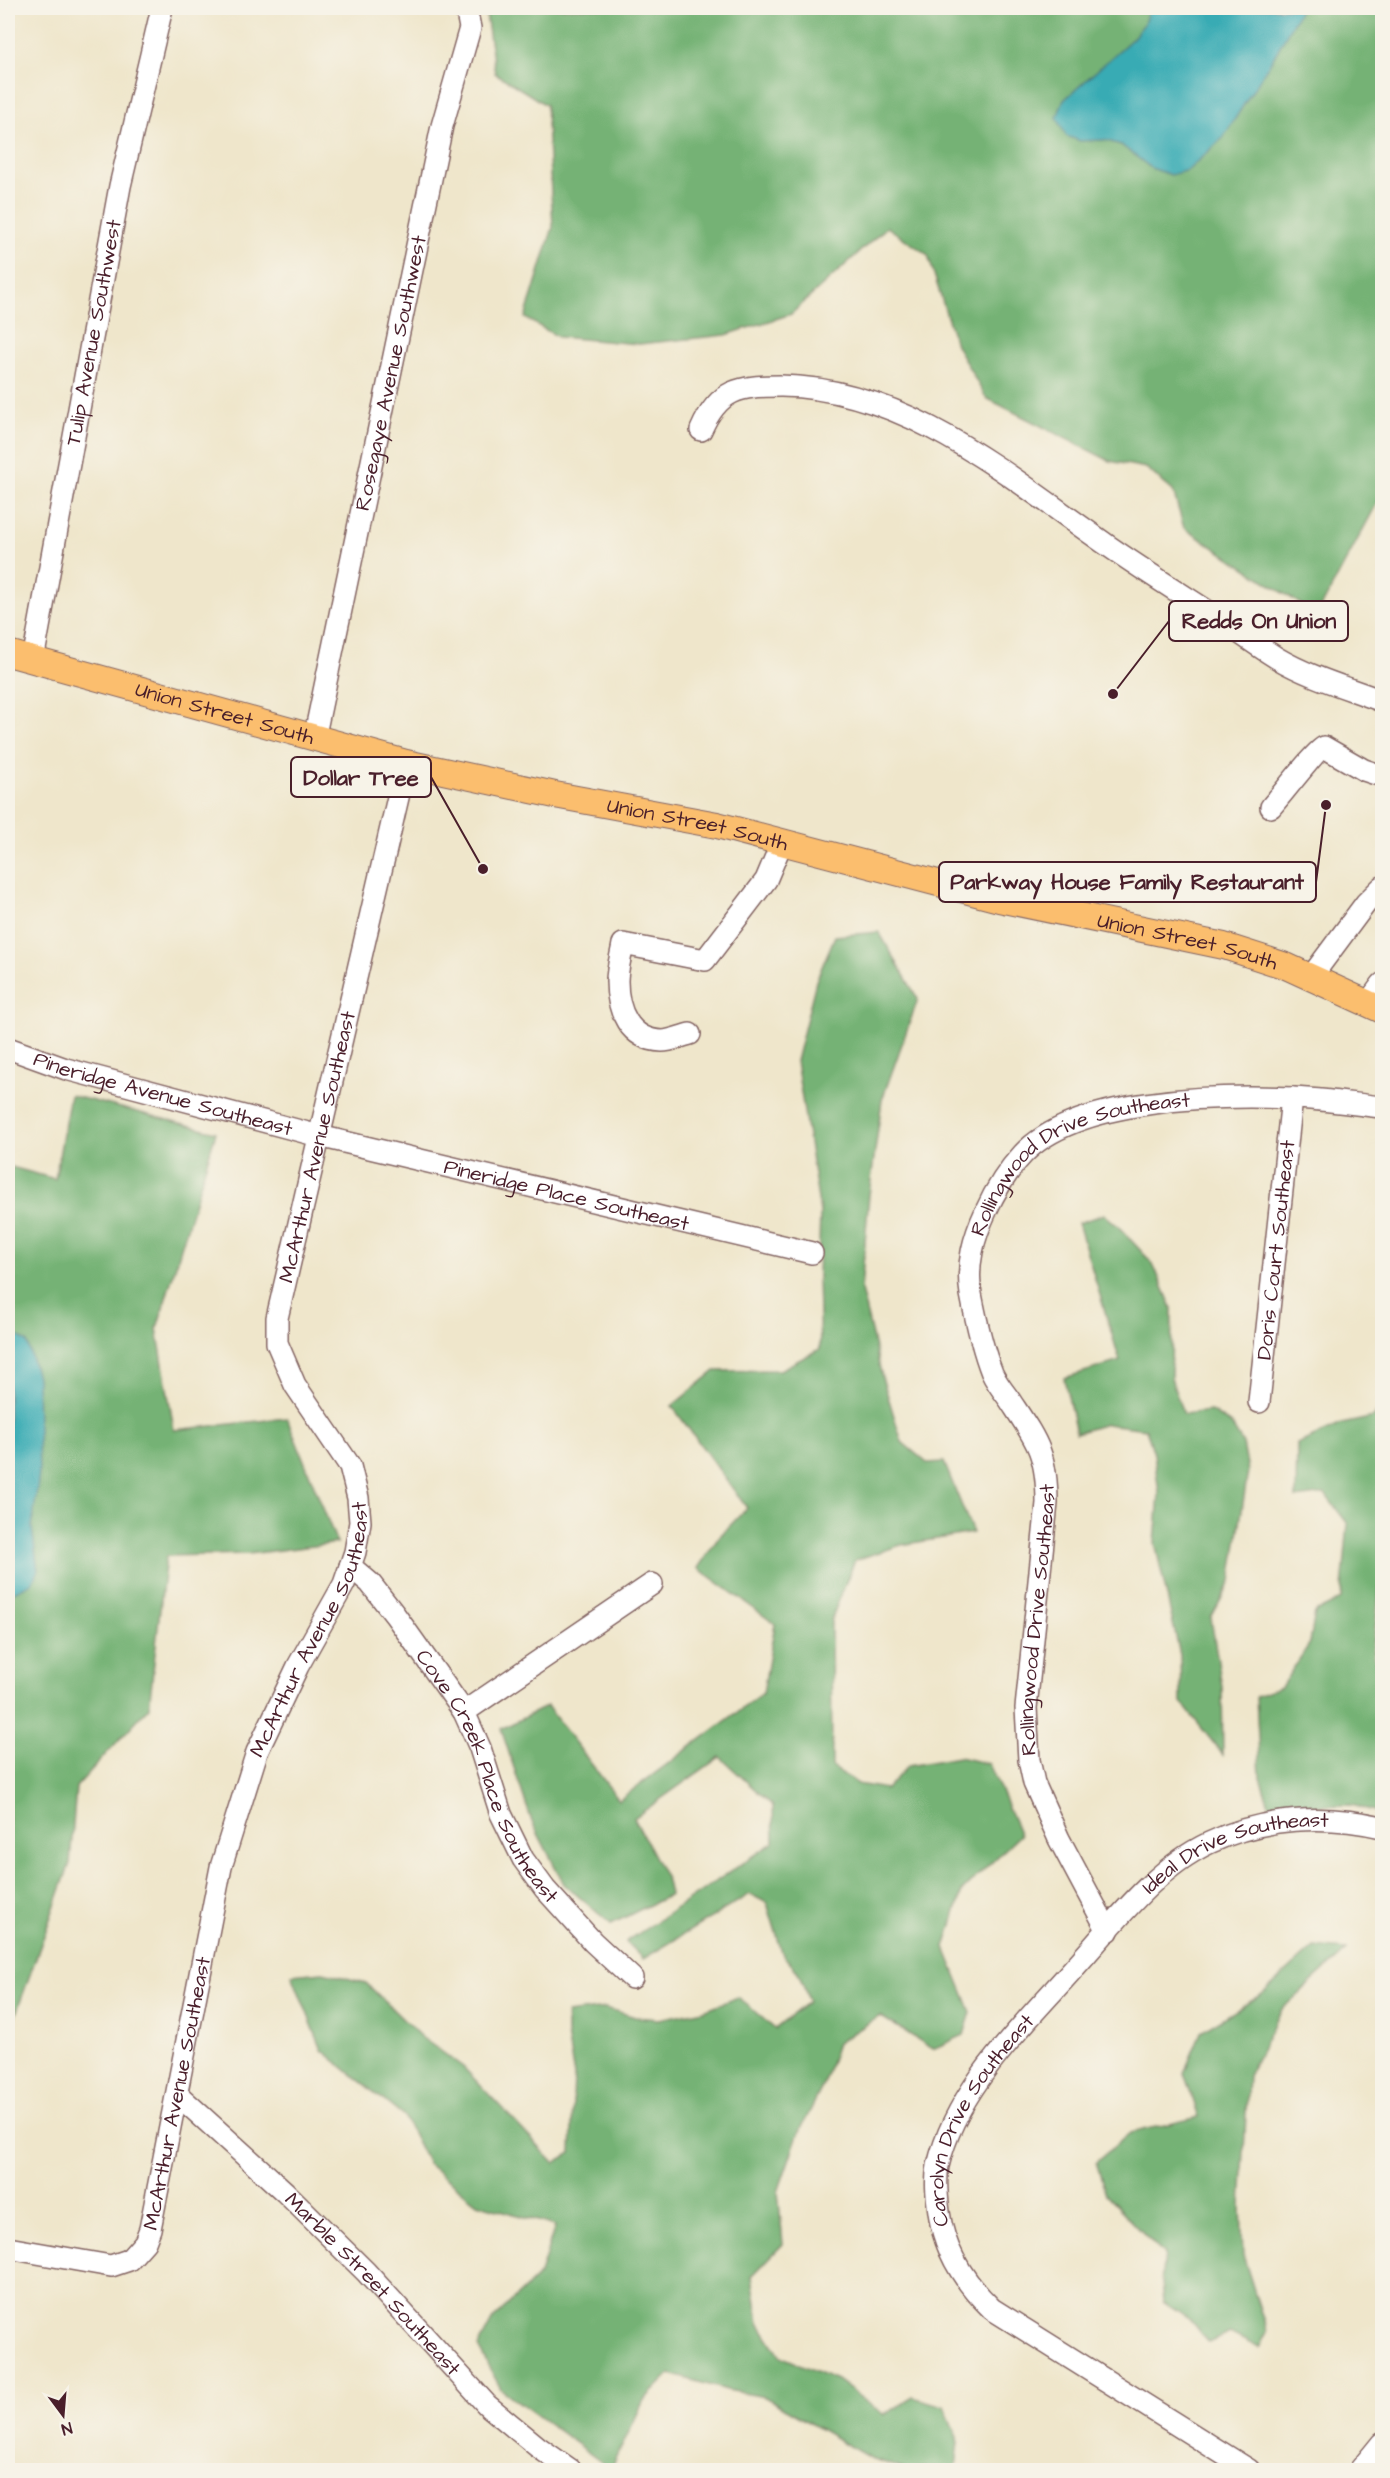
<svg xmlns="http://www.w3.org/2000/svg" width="1390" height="2478" viewBox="0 0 1390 2478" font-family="'Architects Daughter',sans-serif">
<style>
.forest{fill:#74b274;stroke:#5f6850;stroke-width:1.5}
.water{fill:#39abb4;stroke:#426570;stroke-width:1.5}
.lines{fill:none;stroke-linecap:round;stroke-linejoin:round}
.minor-casing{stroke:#846563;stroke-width:24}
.major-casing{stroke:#846563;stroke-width:28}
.minor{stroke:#fff;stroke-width:21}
.major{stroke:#fbbe6e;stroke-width:26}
.labels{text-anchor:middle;stroke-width:5;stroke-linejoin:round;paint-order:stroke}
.street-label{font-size:21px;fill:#4a1f2b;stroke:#f7f3e8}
.leader{fill:none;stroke:#4a1f2b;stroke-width:2}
.callout-dot{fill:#4a1f2b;stroke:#f7f3e8;stroke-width:2}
.callout{fill:#f7f3e8;stroke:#4a1f2b;stroke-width:2}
.callout-label{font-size:22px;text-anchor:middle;font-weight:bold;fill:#4a1f2b}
</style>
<rect width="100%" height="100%" fill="#f7f3e8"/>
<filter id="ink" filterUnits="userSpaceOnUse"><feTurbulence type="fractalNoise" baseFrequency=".0167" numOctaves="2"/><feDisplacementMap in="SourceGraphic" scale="12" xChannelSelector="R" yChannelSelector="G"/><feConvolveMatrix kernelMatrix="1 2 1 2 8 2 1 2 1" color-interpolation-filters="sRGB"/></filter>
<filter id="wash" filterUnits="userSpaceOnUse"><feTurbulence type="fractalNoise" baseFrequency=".008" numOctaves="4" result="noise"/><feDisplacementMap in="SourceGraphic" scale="24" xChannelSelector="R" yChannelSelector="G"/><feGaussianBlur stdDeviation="1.35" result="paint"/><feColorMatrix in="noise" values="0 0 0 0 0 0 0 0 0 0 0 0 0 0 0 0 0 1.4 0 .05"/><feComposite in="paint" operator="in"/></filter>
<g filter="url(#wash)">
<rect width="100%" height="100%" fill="#efe6cb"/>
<path class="forest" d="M485,8H1382V494L1317,615L1184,528L1173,491L1146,468L1110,461L986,398L956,345L928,255L887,227L791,314L726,335L639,344L558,337L525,318L553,227L546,105L495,73Z
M879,932L918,999L882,1100L869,1195L861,1290L882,1377L902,1442L927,1463L944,1462L973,1533L901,1545L855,1560L831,1620L832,1767L858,1784L886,1789L908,1766L959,1757L989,1764L1020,1835L962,1891L945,1948L971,2012L964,2035L933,2049L880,2016L837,2043L823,2085L797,2137L778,2192L783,2244L752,2276L759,2323L780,2356L837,2380L884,2415L913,2397L944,2406L959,2442L956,2467L907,2470L870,2458L765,2397L727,2390L670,2374L644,2400L611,2469L501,2389L478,2347L493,2319L540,2274L555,2226L477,2203L428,2164L404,2117L322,2050L292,1975L323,1972L366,1983L421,2037L463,2067L554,2163L571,2153L574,2075L567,2035V2013L606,2008L635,2017L659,2019L704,2010L738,1997L775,2029L809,2001L798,1972L783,1955L767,1903L750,1894L643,1959L626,1942L774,1842L773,1806L720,1757L634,1818L667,1881L670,1895L611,1924L564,1884L532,1822L501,1729L547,1706L619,1800L763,1693L775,1624L698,1568L719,1537L747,1508L672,1406L715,1371L780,1370L820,1349L818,1276L820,1212L796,1061L816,981L835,936Z
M70,1095L216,1132L157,1328L174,1430L287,1418L337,1543L248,1554L166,1556L149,1707L76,1787L70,1863L8,2036V1166L55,1179Z
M1104,1214L1118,1226L1153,1264L1172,1308L1171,1378L1183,1414L1211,1411L1231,1424L1243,1444L1248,1471L1231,1581L1211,1618L1222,1687L1223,1755L1181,1702L1180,1655L1155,1543L1159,1494L1154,1454L1146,1429L1106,1424L1076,1433L1064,1378L1120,1361L1078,1223Z
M1382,1402V1569L1373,1647L1382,1703V1813L1351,1805L1270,1807L1260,1777L1256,1696L1281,1687L1310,1643L1315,1612L1341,1599L1348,1524L1325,1494L1296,1498L1297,1444L1342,1424L1374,1417Z
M1314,1947L1347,1950L1282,2009L1248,2076L1241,2208L1243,2255L1267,2332L1259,2348L1230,2333L1208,2343L1190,2320L1163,2302L1161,2282L1164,2255L1106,2194L1096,2162L1130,2133L1199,2117L1184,2073L1201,2032L1261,1995Z"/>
<path class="water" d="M1149,8H1301L1275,55L1223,138L1188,170L1171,175L1151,168L1121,145L1104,140L1080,141L1066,136L1057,118L1063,101L1133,38L1144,24Z
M8,1329L27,1342L37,1377L39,1474L32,1528L38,1570L32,1583L8,1595Z"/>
</g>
<g filter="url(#ink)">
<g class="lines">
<g class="minor-casing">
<g id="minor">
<path d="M701,430C719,389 739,386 781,386C907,388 1008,476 1107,545C1140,568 1175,590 1209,612C1232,627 1254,644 1277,658C1309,677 1348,688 1382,701"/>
<path id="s1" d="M33,660L120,186L162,8"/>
<path id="s2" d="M314,739L442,126L470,28L466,8"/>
<path d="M1271,807C1280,797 1317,749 1324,747L1364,770L1382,776"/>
<path d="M1311,977L1366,903L1382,887"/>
<path d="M1368,1003L1382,984"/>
<path d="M690,1034C681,1036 671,1041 662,1041C629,1040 617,1010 617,981C617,969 621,956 623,944L705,960L766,880L782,842"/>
<path id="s3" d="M8,1048L66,1069L319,1136L812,1253"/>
<path id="s4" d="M1259,1402L1292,1098"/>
<path id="s5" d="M350,1566L370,1583L395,1615L464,1712L480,1748L501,1814L523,1859L545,1889L593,1942L632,1978"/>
<path d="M464,1712L652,1584"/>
<path id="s6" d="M1108,1931L1059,1839L1034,1783L1029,1760L1026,1708L1047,1503C1047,1452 1036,1440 1009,1399C1003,1391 996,1382 992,1373C982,1348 976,1320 971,1294C966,1264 974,1237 986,1211C995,1191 1008,1170 1023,1154C1077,1097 1218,1095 1292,1098C1322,1099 1353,1104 1382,1107"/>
<path id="s7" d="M177,2094L285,2192L366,2272L487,2405L538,2447L571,2470"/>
<path id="s8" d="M8,2248L111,2266L129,2260L145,2242L150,2229L221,1867L257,1752L298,1666L344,1584L355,1552L360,1522L358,1498L350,1466L295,1385L277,1343V1318L406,763"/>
<path id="s9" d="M1249,2470L992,2309C965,2283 944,2250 939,2212C937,2197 935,2181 938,2166C956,2088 1022,2027 1073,1969C1113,1925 1154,1869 1209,1843C1263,1817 1325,1814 1382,1827"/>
<path d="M1360,2470L1382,2443"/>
</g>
</g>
<g class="major-casing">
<g id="major">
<path id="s10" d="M8,653L406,763L555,795L717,825L999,899L1224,946L1286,966L1382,1010"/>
</g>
</g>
<use href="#minor" class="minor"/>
<use href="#major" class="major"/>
</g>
</g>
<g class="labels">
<g class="street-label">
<text dy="7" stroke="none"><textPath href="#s1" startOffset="333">Tulip Avenue Southwest</textPath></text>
<text dy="7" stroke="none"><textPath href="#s2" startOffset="374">Rosegaye Avenue Southwest</textPath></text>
<text dy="7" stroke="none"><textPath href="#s10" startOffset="225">Union Street South</textPath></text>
<text dy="7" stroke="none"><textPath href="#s10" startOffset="711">Union Street South</textPath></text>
<text dy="7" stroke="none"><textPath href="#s10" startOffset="1215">Union Street South</textPath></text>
<text dy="7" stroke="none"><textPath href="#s3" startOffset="162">Pineridge Avenue Southeast</textPath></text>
<text dy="7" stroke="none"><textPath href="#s8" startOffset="1306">McArthur Avenue Southeast</textPath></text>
<text dy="7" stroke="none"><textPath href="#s6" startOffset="870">Rollingwood Drive Southeast</textPath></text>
<text dy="7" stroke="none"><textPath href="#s3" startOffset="578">Pineridge Place Southeast</textPath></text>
<text dy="7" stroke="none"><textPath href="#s4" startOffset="153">Doris Court Southeast</textPath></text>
<text dy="7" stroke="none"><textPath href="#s6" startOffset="330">Rollingwood Drive Southeast</textPath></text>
<text dy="7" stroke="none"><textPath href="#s8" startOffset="786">McArthur Avenue Southeast</textPath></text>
<text dy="7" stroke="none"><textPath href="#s5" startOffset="254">Cove Creek Place Southeast</textPath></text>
<text dy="7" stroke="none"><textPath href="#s9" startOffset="912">Ideal Drive Southeast</textPath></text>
<text dy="7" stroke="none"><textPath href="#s8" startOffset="300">McArthur Avenue Southeast</textPath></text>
<text dy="7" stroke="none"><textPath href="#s9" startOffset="520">Carolyn Drive Southeast</textPath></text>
<text dy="7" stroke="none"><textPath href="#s7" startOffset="273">Marble Street Southeast</textPath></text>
</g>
</g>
<path class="leader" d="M1113 694L1169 621M483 869L431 777M1326 805L1316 882"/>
<g class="callout-dot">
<circle cx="1113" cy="694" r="6"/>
<circle cx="483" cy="869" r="6"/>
<circle cx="1326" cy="805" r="6"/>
</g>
<g class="callout">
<rect x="1169" y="601" width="179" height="40" rx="6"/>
<rect x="291" y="757" width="140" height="40" rx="6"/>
<rect x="939" y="862" width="377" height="40" rx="6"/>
</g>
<g class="callout-label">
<text x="1259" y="628">Redds On Union</text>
<text x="361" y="785">Dollar Tree</text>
<text x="1127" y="889">Parkway House Family Restaurant</text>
</g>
<rect width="1390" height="2478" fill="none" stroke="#f7f3e8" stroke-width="30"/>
<g transform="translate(63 2415) rotate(164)" stroke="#f7f3e8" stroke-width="4.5" paint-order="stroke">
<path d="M0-4.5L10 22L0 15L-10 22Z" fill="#4a1f2b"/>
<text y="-9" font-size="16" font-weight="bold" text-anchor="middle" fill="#4a1f2b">N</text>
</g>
</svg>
